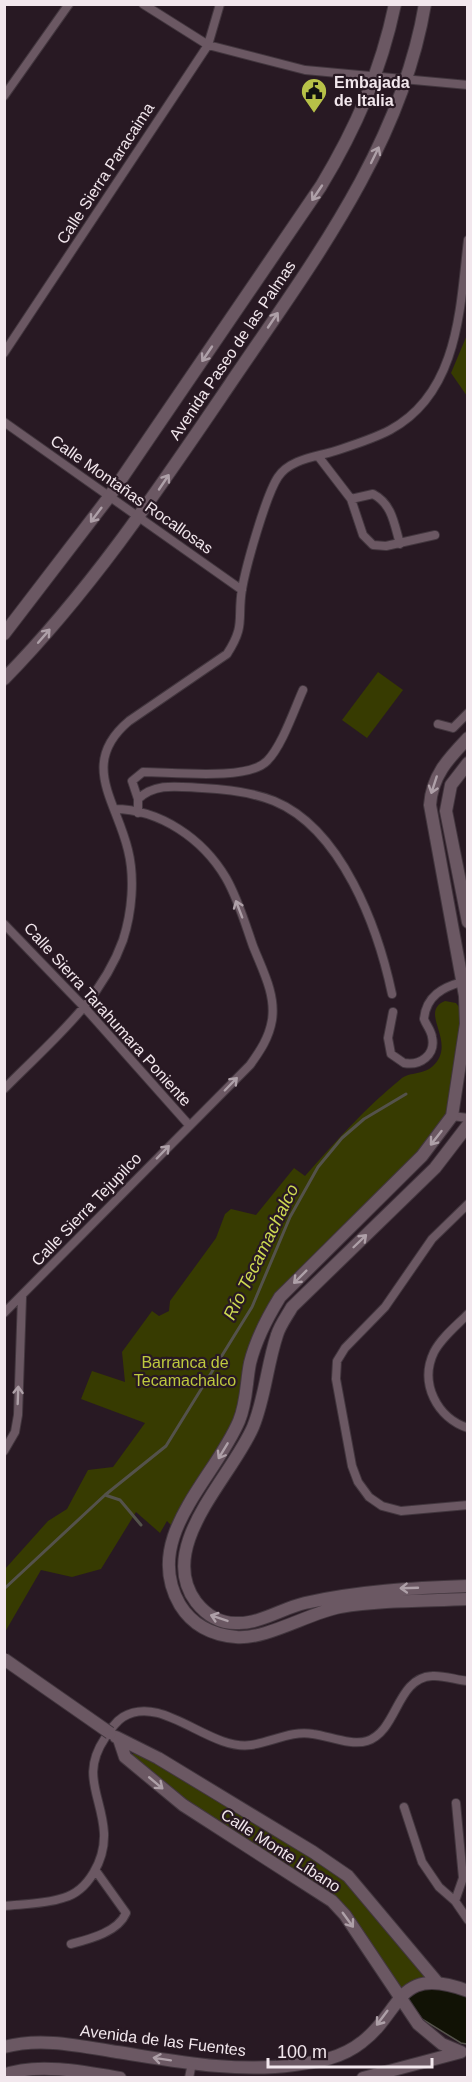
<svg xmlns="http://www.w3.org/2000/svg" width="472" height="2082" viewBox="0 0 472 2082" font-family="Arial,sans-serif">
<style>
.green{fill:#373b01}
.water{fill:#111205;stroke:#54524b;stroke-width:1.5}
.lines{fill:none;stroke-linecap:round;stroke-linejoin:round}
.stream{stroke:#54524b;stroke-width:3}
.street-casing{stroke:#42363e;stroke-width:10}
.secondary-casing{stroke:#42363e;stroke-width:14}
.street{stroke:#6b5863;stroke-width:8}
.secondary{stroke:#6b5863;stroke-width:12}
.secondary-bridge-casing{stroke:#42363e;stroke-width:14;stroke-linecap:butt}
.secondary-bridge{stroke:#6b5863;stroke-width:12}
.oneway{stroke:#aea0a8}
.labels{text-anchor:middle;stroke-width:4.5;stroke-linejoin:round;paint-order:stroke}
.poi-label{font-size:16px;font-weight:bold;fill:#f2e7ed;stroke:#281923;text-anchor:start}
.street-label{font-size:16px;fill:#f2e7ed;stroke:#281923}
.park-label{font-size:16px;fill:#bec93e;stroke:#281923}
.water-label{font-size:18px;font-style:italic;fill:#cdd951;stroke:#281923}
</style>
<rect width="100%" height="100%" fill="#281923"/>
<path class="green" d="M467,335V396L451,373Z
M378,672L403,690L367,738L342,720Z
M445,1001L456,1003L462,1011L449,1115L419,1153L277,1295L235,1420L172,1526L167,1521L160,1533L136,1512L101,1569L72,1577L41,1570L5,1632V1569L48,1521L67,1509L88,1470L113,1467L145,1423L81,1399L92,1371L125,1382L122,1352L152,1311L159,1316L169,1311L170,1301L216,1238L225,1214L231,1209L256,1215L294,1168L305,1176C335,1142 366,1107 402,1078C410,1072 424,1075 434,1065C457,1041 418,1012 445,1001Z
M140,1752L347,1880L435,1980L401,1992L347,1915L184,1804L137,1761L132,1754Z"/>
<path class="water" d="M439,1982L467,1995V2044L461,2043L422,2019L404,1995Z"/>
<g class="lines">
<path class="stream" d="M105,1495L120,1500L141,1525
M4,1589L105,1495L166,1446L252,1307L290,1217L318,1167L342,1138L364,1119L406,1094"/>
<g class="street-casing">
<path id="street" d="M143,4L208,45L305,70L468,85
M4,96L69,4
M4,353L208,45L220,4
M4,422L242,590
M318,456L351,499L363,535L373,545L386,546L435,535
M351,499L373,494C392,504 394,523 400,544
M438,724L453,728L468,713
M138,799L132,781L143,772C172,772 248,781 267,761C282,746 294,710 303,690
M138,813V799C156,782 179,787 202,788C227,789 251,792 274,801C342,829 378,928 392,994
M4,924L85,1008L189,1125
M393,1012L388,1038L391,1054L404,1063C420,1066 436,1055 432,1037C431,1030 426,1025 424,1019C426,996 443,987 462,982
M4,1089C49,1043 101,1002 123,940C132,912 135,878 128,850C116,800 79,763 129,721L227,654C246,625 237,619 242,589C246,566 266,495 278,477C290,459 316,457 335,451C353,445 373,439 390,430C459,393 460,307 468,240
M452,1116L468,1118
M468,1204L432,1239L385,1307L345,1348L337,1361L336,1379L352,1466L358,1482L369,1497L382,1506L401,1511L468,1505
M4,1313L250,1065C260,1051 269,1038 272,1020C276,994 262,969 253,946C245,923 238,899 226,878C203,839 160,809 114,809
M468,1314C456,1326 441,1338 434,1352C419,1383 437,1418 468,1428
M4,1451L15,1432L18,1415L22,1297
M404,1807L422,1862L439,1887L455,1901L468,1920
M455,1901L463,1878L456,1803
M4,1906C23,1904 45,1904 63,1898C89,1891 105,1859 104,1833C102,1796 80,1775 105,1738C110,1730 115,1722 123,1717C162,1693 209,1751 251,1745C272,1742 292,1730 313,1734C329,1736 351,1746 367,1741C398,1731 396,1678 432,1676C444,1675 456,1680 468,1681
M71,1944C90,1939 118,1932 126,1913L96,1871
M189,2078L192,2063"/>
</g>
<g class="secondary-casing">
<path id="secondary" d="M4,634L109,497L321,186C356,128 381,71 395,4
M4,679C92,589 160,487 230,384C309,267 401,148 425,4
M468,738C449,758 432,775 430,805L465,996L466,1024L452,1116L422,1156L280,1297C267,1318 256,1339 250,1363C246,1383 247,1402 239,1421C214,1480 141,1538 180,1605C193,1626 212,1635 236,1637C265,1640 309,1613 340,1607C382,1600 425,1601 468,1599
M468,763L451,785L446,811L468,922
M468,1125L435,1168L292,1307C287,1316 280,1325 277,1335C267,1365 265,1398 253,1427C231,1478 155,1547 196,1602C207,1616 222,1624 239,1623C261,1623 283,1608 305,1603C359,1591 412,1588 468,1586
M116,1737L158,1758L313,1852L348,1876L437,1982
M119,1739L125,1757L183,1805L332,1901L345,1915L418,2024L442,2044L461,2052
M4,2047C41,2037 80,2046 117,2052C175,2061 235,2073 294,2065C318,2062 342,2058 362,2042C403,2011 396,1964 468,1991
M4,2075C36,2062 87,2072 120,2078
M363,2078L461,2052"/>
</g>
<use href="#street" class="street"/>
<use href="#secondary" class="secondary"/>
<g class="secondary-bridge-casing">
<path id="secondary-bridge" d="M4,1659L110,1733"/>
</g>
<use href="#secondary-bridge" class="secondary-bridge"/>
</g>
<defs><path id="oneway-shaft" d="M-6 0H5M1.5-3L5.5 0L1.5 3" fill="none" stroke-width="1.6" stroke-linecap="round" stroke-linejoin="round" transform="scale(1.5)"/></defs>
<g class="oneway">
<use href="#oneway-shaft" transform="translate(375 155) rotate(-64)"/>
<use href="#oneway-shaft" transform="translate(317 193) rotate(124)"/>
<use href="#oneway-shaft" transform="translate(273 320) rotate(-56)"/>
<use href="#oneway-shaft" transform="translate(207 354) rotate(124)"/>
<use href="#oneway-shaft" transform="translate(164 482) rotate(-56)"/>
<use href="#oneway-shaft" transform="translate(96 515) rotate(127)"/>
<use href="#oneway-shaft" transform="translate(44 636) rotate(-49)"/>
<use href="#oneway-shaft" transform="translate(434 785) rotate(108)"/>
<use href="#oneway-shaft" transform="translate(239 909) rotate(-111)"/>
<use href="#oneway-shaft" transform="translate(231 1084) rotate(-46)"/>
<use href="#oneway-shaft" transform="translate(436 1138) rotate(128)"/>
<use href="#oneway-shaft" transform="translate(163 1152) rotate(-46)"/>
<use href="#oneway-shaft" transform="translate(360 1241) rotate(-44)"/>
<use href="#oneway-shaft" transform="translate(300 1277) rotate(135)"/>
<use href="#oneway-shaft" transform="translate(18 1395) rotate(-88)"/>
<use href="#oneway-shaft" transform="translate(223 1451) rotate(121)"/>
<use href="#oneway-shaft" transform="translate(409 1588) rotate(178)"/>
<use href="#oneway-shaft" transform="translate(219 1618) rotate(-161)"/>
<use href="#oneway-shaft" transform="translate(156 1783) rotate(40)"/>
<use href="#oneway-shaft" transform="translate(348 1920) rotate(54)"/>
<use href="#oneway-shaft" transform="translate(382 2018) rotate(127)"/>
<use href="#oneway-shaft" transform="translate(162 2059) rotate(-171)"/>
</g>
<defs>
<g id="civic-pin" transform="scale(1.35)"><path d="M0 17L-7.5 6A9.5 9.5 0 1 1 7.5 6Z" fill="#b7c148" stroke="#281923"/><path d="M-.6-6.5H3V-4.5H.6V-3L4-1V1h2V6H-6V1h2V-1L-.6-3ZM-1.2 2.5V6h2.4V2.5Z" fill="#111"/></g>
</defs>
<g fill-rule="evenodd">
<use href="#civic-pin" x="314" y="91"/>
</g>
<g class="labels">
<g class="poi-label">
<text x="334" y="88">Embajada<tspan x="334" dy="18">de Italia</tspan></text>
</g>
<g class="street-label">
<text transform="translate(105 173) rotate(-57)" y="6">Calle Sierra Paracaima</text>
<text transform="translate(232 350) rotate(-56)" y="6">Avenida Paseo de las Palmas</text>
<text transform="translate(132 494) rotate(35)" y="6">Calle Montañas Rocallosas</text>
<text transform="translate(108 1014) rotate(48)" y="6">Calle Sierra Tarahumara Poniente</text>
<text transform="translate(86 1209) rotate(-46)" y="6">Calle Sierra Tejupilco</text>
<text transform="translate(281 1850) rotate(33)" y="6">Calle Monte Líbano</text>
<text transform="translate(163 2040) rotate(7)" y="6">Avenida de las Fuentes</text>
</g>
<g class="park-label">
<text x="185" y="1368">Barranca de<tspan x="185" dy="18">Tecamachalco</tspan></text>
</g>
<g class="water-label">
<text transform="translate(261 1252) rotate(-64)" y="6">Río Tecamachalco</text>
</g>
</g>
<rect width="472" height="2082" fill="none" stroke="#f2e7ed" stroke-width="12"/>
<path d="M268 2058v9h164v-9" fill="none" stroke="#f2e7ed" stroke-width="3"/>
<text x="277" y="2058" font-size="18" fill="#f2e7ed" stroke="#281923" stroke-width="4.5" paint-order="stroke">100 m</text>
</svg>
